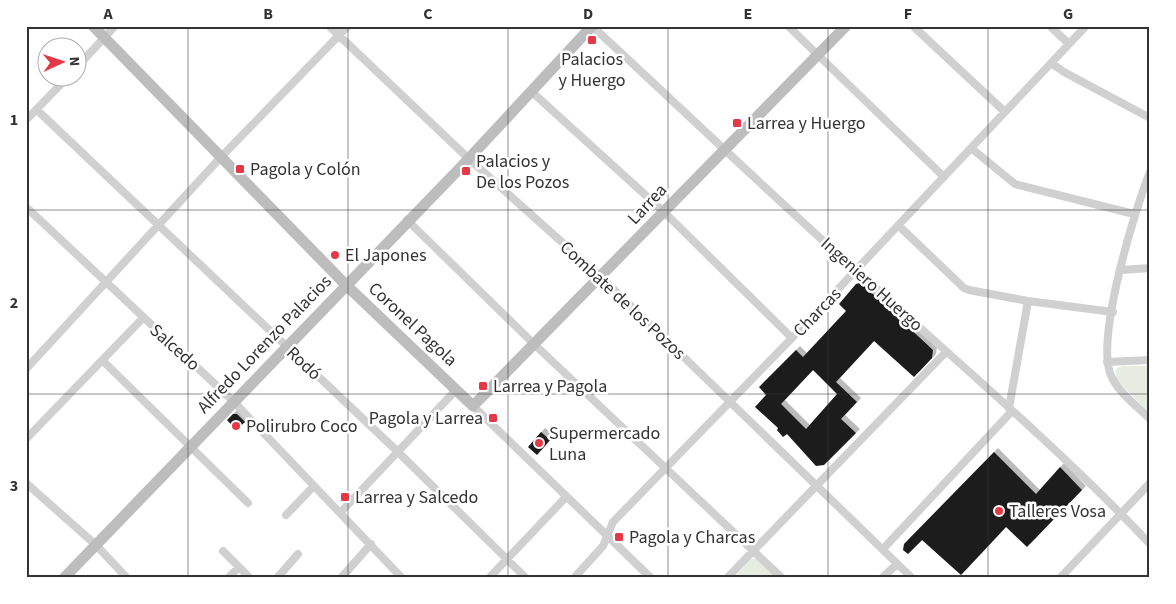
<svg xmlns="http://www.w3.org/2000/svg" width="1176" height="604" viewBox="0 0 1176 604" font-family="'Source Sans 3',sans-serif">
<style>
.green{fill:#e6ecdf}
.building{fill:#1a1a1a;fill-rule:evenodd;filter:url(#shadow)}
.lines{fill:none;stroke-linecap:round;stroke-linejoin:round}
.street{stroke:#d0d0d0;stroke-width:8}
.secondary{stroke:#bdbdbd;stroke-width:11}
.grid{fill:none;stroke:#333;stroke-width:1;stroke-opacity:0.55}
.poi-dot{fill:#e63946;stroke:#fff;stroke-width:2}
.labels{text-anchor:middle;stroke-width:5;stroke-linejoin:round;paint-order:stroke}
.poi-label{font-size:18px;fill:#333;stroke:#fff;text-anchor:start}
.street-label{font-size:18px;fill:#333;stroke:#fff}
.neatline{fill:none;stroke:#333;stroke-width:2}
.grid-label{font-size:16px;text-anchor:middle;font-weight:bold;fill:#333}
</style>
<defs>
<filter id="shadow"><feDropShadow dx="4" dy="-4" stdDeviation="0" flood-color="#0004"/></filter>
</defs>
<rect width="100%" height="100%" fill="#fff"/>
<path class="green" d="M1122,366H1150V413L1116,380V369Z
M755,558L778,578H734L750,560Z"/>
<path class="building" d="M861,283L933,350L932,358L914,377L874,341L836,382L857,402L841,419L856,433L824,465L816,466L787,434L783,437L777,430L778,428L755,407L766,395L759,387L796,350L803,357L846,311L839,304L856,284ZM813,370L837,394L806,429L781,404Z
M233,414H237L245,422L236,430L227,420Z
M541,432L550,440L537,455L528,447Z
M994,452L1036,494L1060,467L1082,490L1027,547L1006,527L961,575L922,540L908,554L903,550L904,544Z"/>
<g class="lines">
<path class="street" d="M329,26L468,158L602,278L912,578
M592,26C681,108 768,192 859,273C957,362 1059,448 1150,544
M788,26L944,177
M913,26L1005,112
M1050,26L1069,44
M1051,63L1064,72L1150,118
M78,66L115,26
M532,92L663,211L792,338
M37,110L397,451L526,578
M26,120L67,78
M971,148L1015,184L1134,214
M1150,172C1134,212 1097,334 1110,373C1116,391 1137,406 1150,419
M26,207L233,401L402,578
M407,220L534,344L782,578
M899,226L964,288L969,290L1028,301L1113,312
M1121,270L1150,268
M103,361L248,503
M1107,362L1150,360
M26,369L221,157L348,26
M473,406L651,578
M1009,408L1028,301
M26,439L143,318
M26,483L96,545L127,578
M340,513L456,390
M286,515L314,486
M883,549L1012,411
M223,551L250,578
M228,578L239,567
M277,578L298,554
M341,578L371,544
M489,578L566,497
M574,578L603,546L613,522L792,338L1086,26
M727,578L946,352
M882,578L897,564
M1060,578L1150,483"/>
<path class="secondary" d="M93,26L345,284L473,406L846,26
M64,578L460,168L592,26"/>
</g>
<path class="grid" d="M188,26V578M348,26V578M508,26V578M668,26V578M828,26V578M988,26V578M26,210H1150M26,394H1150"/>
<g class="poi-dot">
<rect x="587" y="35" width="10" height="10" rx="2.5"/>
<rect x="732" y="118" width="10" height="10" rx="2.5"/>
<rect x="235" y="164" width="10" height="10" rx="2.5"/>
<rect x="461" y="166" width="10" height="10" rx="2.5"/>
<circle cx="335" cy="255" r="5"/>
<rect x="478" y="381" width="10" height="10" rx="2.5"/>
<rect x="488" y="413" width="10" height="10" rx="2.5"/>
<circle cx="236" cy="426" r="5"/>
<circle cx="539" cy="443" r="5"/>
<rect x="340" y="492" width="10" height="10" rx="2.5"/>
<circle cx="999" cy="511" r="5"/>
<rect x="614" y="532" width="10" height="10" rx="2.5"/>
</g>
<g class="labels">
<g class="poi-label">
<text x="592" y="65" text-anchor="middle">Palacios<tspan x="592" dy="21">y Huergo</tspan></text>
<text x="747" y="129">Larrea y Huergo</text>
<text x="476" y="167">Palacios y<tspan x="476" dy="21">De los Pozos</tspan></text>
<text x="250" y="175">Pagola y Colón</text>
<text x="345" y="261">El Japones</text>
<text x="493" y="392">Larrea y Pagola</text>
<text x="483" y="424" text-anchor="end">Pagola y Larrea</text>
<text x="246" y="432">Polirubro Coco</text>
<text x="549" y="439">Supermercado<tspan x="549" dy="21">Luna</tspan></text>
<text x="355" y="503">Larrea y Salcedo</text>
<text x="1009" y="517">Talleres Vosa</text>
<text x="629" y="543">Pagola y Charcas</text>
</g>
<g class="street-label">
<text transform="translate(647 204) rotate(-47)" y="6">Larrea</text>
<text transform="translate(872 284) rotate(42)" y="6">Ingeniero Huergo</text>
<text transform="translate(623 300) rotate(43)" y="6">Combate de los Pozos</text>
<text transform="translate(817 312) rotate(-46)" y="6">Charcas</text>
<text transform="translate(413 324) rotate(43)" y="6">Coronel Pagola</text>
<text transform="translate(264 344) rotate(-46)" y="6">Alfredo Lorenzo Palacios</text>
<text transform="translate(175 347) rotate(42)" y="6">Salcedo</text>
<text transform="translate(304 363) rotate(43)" y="6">Rodó</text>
</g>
</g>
<rect width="1176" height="604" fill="none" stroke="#ffffff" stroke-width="55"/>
<g transform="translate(62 62) rotate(87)"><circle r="24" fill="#ffffff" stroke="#adadad"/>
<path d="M0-4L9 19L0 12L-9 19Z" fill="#e63946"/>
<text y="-8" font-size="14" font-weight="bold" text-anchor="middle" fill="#333333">N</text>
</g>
<rect x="28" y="28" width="1120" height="548" class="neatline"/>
<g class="grid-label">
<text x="108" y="19">A</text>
<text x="268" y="19">B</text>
<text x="428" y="19">C</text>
<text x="588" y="19">D</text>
<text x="748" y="19">E</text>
<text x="908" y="19">F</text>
<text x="1068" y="19">G</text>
<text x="14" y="125">1</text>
<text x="14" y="308">2</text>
<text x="14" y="491">3</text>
</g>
</svg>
